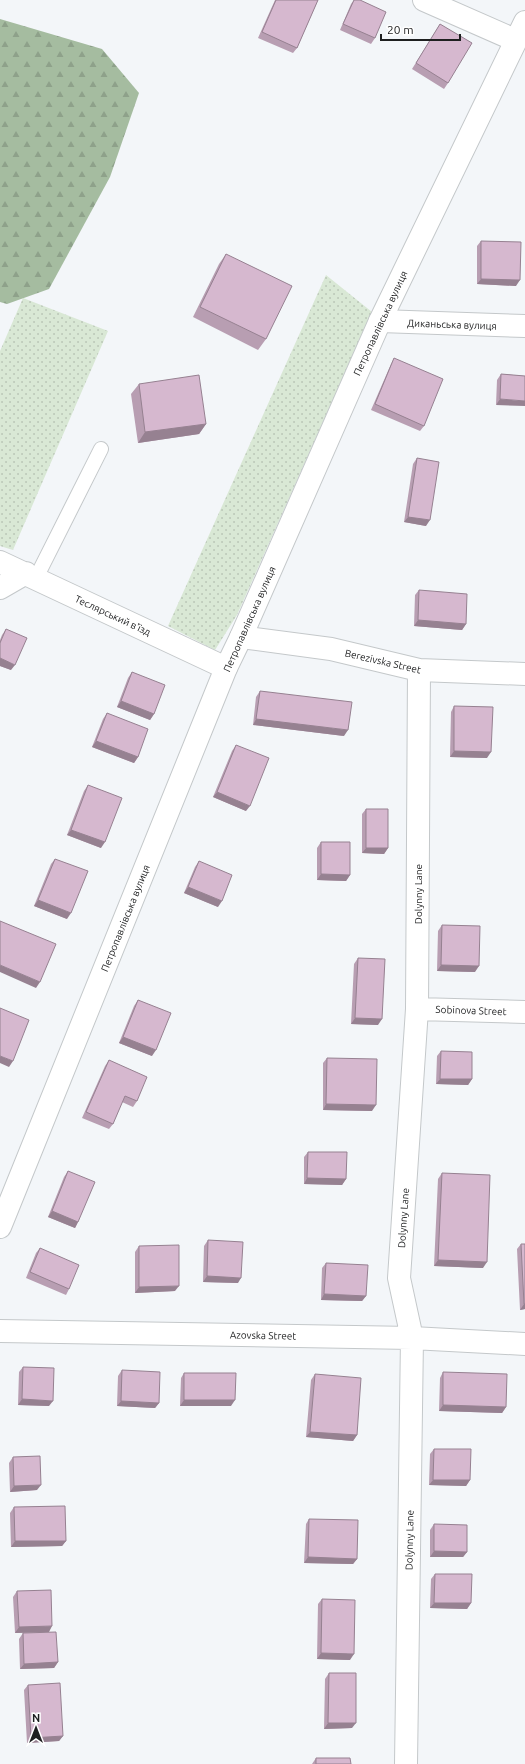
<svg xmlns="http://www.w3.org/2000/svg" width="525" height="1764" viewBox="0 0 525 1764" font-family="Ubuntu,sans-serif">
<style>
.grass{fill:url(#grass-dots)}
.forest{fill:url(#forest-firs)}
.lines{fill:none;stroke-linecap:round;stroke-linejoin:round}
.service-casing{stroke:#c4c8ca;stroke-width:16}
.minor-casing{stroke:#c4c8ca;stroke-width:24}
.tertiary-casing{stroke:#c4c8ca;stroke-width:24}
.service{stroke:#fff;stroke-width:14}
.minor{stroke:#fff;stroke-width:22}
.tertiary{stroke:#fff;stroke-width:22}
.wall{fill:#b89eb2}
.shaded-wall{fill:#968191}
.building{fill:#d6b8cf;stroke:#968191}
.labels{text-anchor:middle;stroke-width:3;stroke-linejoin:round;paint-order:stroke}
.street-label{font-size:10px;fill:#1e1f20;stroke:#fff}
</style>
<defs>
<pattern id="grass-dots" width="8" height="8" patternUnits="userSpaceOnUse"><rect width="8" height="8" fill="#d9e8d5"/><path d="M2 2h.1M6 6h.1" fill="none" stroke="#bac7b7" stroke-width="1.8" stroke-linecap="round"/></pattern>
<pattern id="forest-firs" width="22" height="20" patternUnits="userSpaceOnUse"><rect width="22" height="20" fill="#a5bca0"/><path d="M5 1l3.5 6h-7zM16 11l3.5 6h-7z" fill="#8ea18a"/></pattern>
</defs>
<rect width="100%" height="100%" fill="#f3f6f9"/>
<path class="grass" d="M326,275L372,312L237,615L215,650L168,626Z
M23,298L108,331L13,550L0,546V351Z"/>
<path class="forest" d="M0,19L102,49L139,93L110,177L49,289L7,304L0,302Z"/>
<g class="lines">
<g class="service-casing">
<path id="service" d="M36,578L101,449"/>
</g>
<g class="minor-casing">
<path id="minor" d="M424,0L515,40
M380,321L525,326
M0,562L226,668
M0,588L26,573
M241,637L331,649L419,670L525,674
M417,1009L525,1012
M0,1331L412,1338L525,1344
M406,1764L412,1338L399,1278L417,1009L419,670"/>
</g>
<g class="tertiary-casing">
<path id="tertiary" d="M0,1227L226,668L241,637L380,321L525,22"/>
</g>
<use href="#service" class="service"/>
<use href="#minor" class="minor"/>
<use href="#tertiary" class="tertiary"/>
</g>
<path class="wall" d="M275,0H318L297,48L293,53L258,38Z
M354,0H360L375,38L371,44L340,30L351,4Z
M440,24L448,83L444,89L412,69Z
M481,241L516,286L477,284V246Z
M226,254L266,339L258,350L193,317L219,264Z
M394,358L424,426L420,431L371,410L391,364Z
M501,374L525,376L496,405L497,380Z
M139,384L206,424L199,434L138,443L131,394Z
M417,458L426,526L404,522L413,464Z
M419,590L466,624L462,630L414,626L415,595Z
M6,629L11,670L0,666V640L2,635Z
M132,672L154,714L150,720L117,707L128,678Z
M260,691L344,736L253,725L256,697Z
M454,706L487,758L450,757L451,712Z
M107,713L138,757L134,763L92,747L103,719Z
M236,745L246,811L213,797L232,751Z
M88,785L101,848L67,835L84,791Z
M366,809L388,848L384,854L362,853V814Z
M321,842L350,875L346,881L317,880V848Z
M55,859L67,919L34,906L51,864Z
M199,861L218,907L184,893L195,867Z
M442,925L475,972L437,971L438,931Z
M358,958L378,1025L351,1024L354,964Z
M138,1000L152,1056L119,1043L134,1006Z
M441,1051L472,1079L468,1085L436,1084L437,1056Z
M327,1058L372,1111L323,1110V1063Z
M109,1060L137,1101L133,1107L122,1102L113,1124L109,1129L82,1118L105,1066Z
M308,1152L346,1179L342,1185L304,1184V1157Z
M68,1171L78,1222L75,1228L48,1217L64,1177Z
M442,1173L483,1268L434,1266L438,1179Z
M208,1240L238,1283L203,1282L204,1246Z
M521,1244H525V1309L520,1310L517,1249Z
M139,1246L175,1291L135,1293V1252Z
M40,1248L69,1289L66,1295L26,1278L36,1253Z
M326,1263L366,1296L362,1301L321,1300L322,1268Z
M23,1367L49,1406L18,1405L19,1372Z
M122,1370L159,1403L155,1408L117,1406L118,1376Z
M443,1372L506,1407L502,1413L439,1411L440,1378Z
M184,1373L231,1406H180L181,1378Z
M315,1374L357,1435L353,1441L306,1437L311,1380Z
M434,1449L470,1480L466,1486L429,1485L430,1454Z
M13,1457L37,1490L10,1492L9,1463Z
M14,1507L66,1541L62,1546L11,1547L10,1513Z
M309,1519L357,1559L353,1564L304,1563L306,1524Z
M434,1524L467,1552L463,1557H430V1530Z
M435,1574L471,1603L467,1609L430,1608L431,1579Z
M17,1591L49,1632L15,1633L13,1597Z
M322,1599L350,1660L317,1659L318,1604Z
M23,1633L58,1662L54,1668L20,1669L19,1639Z
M329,1673L352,1728L324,1729L325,1679Z
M28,1685L63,1736L59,1741L27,1743L24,1690Z
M316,1758L351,1764H312Z"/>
<path class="shaded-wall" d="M481,279L520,280L516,286L477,284Z
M500,399L525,401V406L496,405Z
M206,424L199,434L138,443L145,432Z
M408,517L430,520L426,526L404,522Z
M418,620L466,624L462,630L414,626Z
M0,658L15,665L11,670L0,666Z
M121,701L154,714L150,720L117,707Z
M256,719L348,730L344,736L253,725Z
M96,741L138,757L134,763L92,747Z
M454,751L491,752L487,758L450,757Z
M217,792L250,806L246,811L213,797Z
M71,830L105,842L101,848L67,835Z
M366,848H388L384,854L362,853Z
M321,874L350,875L346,881L317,880Z
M188,887L222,901L218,907L184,893Z
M38,900L71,913L67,919L34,906Z
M0,965L40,982L36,988L0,972Z
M441,965L479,966L475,972L437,971Z
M355,1018L382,1019L378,1025L351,1024Z
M123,1037L156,1050L152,1056L119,1043Z
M0,1056L13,1061L9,1067L0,1063Z
M440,1079H472L468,1085L436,1084Z
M326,1104L376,1105L372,1111L323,1110Z
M307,1178L346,1179L342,1185L304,1184Z
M52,1211L78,1222L75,1228L48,1217Z
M438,1260L487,1262L483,1268L434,1266Z
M207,1276L241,1278L238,1283L203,1282Z
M179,1286L175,1291L135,1293L139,1287Z
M324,1294L366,1296L362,1301L321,1300Z
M524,1304H525V1309L520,1310Z
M22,1399L53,1401L49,1406L18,1405Z
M184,1400H235L231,1406H180Z
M121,1401L159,1403L155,1408L117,1406Z
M443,1405L506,1407L502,1413L439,1411Z
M310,1432L357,1435L353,1441L306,1437Z
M433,1480H470L466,1486L429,1485Z
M41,1485L37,1490L10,1492L14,1486Z
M15,1541H66L62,1546L11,1547Z
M434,1551L467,1552L463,1557H430Z
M308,1557L357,1559L353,1564L304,1563Z
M434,1603H471L467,1609L430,1608Z
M52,1626L49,1632L15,1633L19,1627Z
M321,1653L354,1654L350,1660L317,1659Z
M58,1662L54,1668L20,1669L24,1664Z
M328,1723H356L352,1728L324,1729Z
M63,1736L59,1741L27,1743L31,1738Z"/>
<path class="building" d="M276,0H318L297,48L262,32Z
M354,0H360L386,12L375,38L343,24Z
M440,24L472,43L448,83L416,63Z
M481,241L521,242L520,280L481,279Z
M226,254L292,286L266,339L200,307Z
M394,358L443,379L424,426L375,404Z
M501,374L525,376V401L500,399Z
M199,375L206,424L145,432L139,384Z
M417,458L439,462L430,520L408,517Z
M419,590L467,594L466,624L418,620Z
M6,629L27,638L15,665L0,658V643Z
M132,672L165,685L154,714L121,701Z
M260,691L352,702L348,730L256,719Z
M454,706L493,707L491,752L454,751Z
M107,713L148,729L138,757L96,741Z
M236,745L269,758L250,806L217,792Z
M88,785L122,798L105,842L71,830Z
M366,809H388V848H366Z
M321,842H350V875L321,874Z
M55,859L88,871L71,913L38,900Z
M199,861L232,875L222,901L188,887Z
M0,921L56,944L40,982L0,965Z
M442,925L480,926L479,966L441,965Z
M358,958L385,959L382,1019L355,1018Z
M138,1000L171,1013L156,1050L123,1037Z
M0,1008L29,1020L13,1061L0,1056Z
M441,1051L472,1052V1079H440Z
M327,1058L377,1059L376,1105L326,1104Z
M109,1060L147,1077L137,1101L125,1096L113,1124L86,1112Z
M308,1152H347L346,1179L307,1178Z
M68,1171L95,1182L78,1222L52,1211Z
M442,1173L490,1175L487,1262L438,1260Z
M208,1240L243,1242L241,1278L207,1276Z
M521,1244H525V1304H524Z
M179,1245V1286L139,1287V1246Z
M40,1248L79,1265L69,1289L30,1272Z
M326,1263L368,1265L366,1296L324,1294Z
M23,1367L54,1368L53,1401L22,1399Z
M122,1370L160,1372L159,1403L121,1401Z
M443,1372L507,1374L506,1407L443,1405Z
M184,1373H236L235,1400H184Z
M315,1374L361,1378L357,1435L310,1432Z
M434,1449H471L470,1480H433Z
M40,1456L41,1485L14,1486L13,1457Z
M65,1506L66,1541H15L14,1507Z
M309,1519L358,1520L357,1559L308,1557Z
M434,1524L467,1525V1552L434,1551Z
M435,1574H472L471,1603H434Z
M51,1590L52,1626L19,1627L17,1591Z
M322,1599L355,1600L354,1654L321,1653Z
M56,1632L58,1662L24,1664L23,1633Z
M329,1673H356V1723H328Z
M60,1683L63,1736L31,1738L28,1685Z
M316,1758H350L351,1764H316Z"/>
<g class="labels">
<g class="street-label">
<text transform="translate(380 323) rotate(-65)" y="4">Петропавлівська вулиця</text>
<text transform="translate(452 324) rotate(2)" y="4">Диканьська вулиця</text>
<text transform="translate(113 615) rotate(25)" y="4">Теслярський в'їзд</text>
<text transform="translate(249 619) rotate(-66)" y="4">Петропавлівська вулиця</text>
<text transform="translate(383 661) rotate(13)" y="4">Berezivska Street</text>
<text transform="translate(418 894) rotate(-90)" y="4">Dolynny Lane</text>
<text transform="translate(125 918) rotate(-68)" y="4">Петропавлівська вулиця</text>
<text transform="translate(471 1010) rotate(2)" y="4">Sobinova Street</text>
<text transform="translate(403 1218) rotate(-86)" y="4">Dolynny Lane</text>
<text transform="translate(263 1335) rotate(1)" y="4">Azovska Street</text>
<text transform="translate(409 1540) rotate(-89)" y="4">Dolynny Lane</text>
</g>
</g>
<g transform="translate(36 1728)" stroke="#ffffff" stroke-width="3" paint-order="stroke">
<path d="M0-3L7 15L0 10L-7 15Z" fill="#1e1f20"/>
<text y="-6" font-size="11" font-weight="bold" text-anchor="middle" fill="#1e1f20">N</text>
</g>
<path d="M381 34v6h79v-6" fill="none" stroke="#1e1f20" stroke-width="2"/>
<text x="387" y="34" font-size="12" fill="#1e1f20" stroke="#ffffff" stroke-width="3" paint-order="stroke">20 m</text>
</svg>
